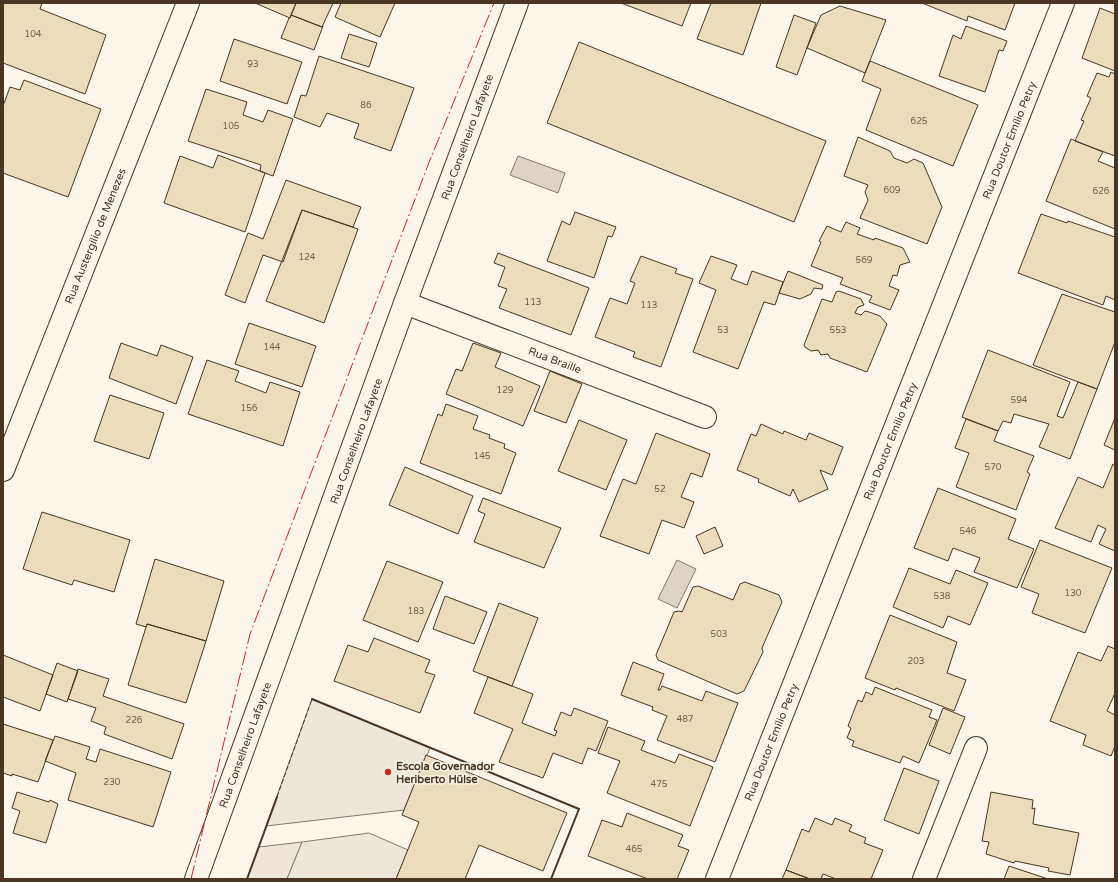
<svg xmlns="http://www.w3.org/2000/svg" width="1118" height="882" viewBox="0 0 1118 882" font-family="'Varela Round',sans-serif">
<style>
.green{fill:#ede6d9;stroke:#887966}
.parking{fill:#ede7d9;stroke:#887966}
.water{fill:#dcd4c6;stroke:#887966}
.building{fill:#ecdcbc;stroke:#4a3520}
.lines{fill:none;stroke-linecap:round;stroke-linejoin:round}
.minor-casing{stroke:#4a3520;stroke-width:24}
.tertiary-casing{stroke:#4a3520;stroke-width:24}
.minor{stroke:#fbf6e9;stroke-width:22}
.tertiary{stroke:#fbf6e9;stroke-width:22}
.fence{stroke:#4a3520;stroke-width:1;stroke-dasharray:5 2;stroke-linecap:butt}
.wall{stroke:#4a3520;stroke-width:2}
.power{stroke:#c62828;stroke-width:1;stroke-dasharray:14 3 2 3;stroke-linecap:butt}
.poi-dot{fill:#c62828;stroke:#fbf6e9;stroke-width:1.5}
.labels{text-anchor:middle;stroke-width:3;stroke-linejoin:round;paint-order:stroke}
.number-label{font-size:9px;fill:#725f47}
.street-label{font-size:11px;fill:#4a3520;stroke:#fbf6e9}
.poi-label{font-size:11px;font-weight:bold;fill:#4a3520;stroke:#fbf6e9;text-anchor:start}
</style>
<rect width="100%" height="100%" fill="#fbf6e9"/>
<path class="green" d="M302,842L287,879H247L259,847Z"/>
<path class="parking" d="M312,699L430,748L404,810L266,826Z
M369,833L408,850L396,879H287L302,842Z"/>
<path class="water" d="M518,156L565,173L558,193L510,175Z
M677,560L696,569L677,608L658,599Z"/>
<path class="building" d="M3,3H42L40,9L106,35L85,94L3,63Z
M255,3H296L290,18Z
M296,3H333L322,27L291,15Z
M341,3H395L380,37L335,17Z
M621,3H691L682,26Z
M711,3H761L743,55L697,39Z
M922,3H1015L1005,30L968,16L967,21Z
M840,6L886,20L865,73L807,48L821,15Z
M1100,8L1115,14V71L1082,58Z
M291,15L322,27L323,26L314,50L281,38L289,18H290Z
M794,15L816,23L797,75L776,67Z
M966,26L1007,41L1003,51L999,50L985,92L939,76L953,35L961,39Z
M349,34L377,43L369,67L341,58Z
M234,39L302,62L287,104L220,81Z
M579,42L826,141L794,222L547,123Z
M319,56L414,88L391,151L354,138L359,124L327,113L320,127L294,117L301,95L306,96Z
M870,61L978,105L953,166L866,130L881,89L862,81Z
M1111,72L1115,74V156L1075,141L1084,121L1081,120L1091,98L1087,96L1097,73L1109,77Z
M24,80L101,109L68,197L3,173V106L10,87L20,90Z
M206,89L247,102L243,115L263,122L268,110L293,119L273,176L260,171L261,165L188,141Z
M858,137L890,151L894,158L907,163L914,159L923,163L942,207L927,244L860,218L868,200L865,192L868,185L844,176Z
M1071,139L1103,152L1098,161L1115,168V229L1046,201Z
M218,155L265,173L245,232L164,203L180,156L213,168Z
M286,180L361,207L353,227L302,210L283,262L263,255L245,303L225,295L248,233L263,239Z
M302,210L358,229L324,323L266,301Z
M575,212L616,227L612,237L608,236L594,278L547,261L562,221L570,225Z
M1041,214L1067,223L1068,221L1115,237V300L1106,296L1103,305L1018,273Z
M846,222L860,228L857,234L874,240L875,238L903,248L910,262L900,265L897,276L893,275L889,286L899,290L890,310L869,302L872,296L840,284L843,278L811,266L821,242L819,241L827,226L841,232Z
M498,253L589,288L571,335L499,308L507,289L498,286L505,267L494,263Z
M641,256L677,269L675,273L693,279L661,367L633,357L635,352L595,337L610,298L627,304L635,283L630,281Z
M711,256L737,265L731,279L747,285L752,271L783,282L775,305L764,302L738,369L693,352L716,290L699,283Z
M788,271L823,285L822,289L814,288L811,294L800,299L779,293Z
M839,291L861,299L864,305L858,307L855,313L861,315L865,311L869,312L880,316L887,324L867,372L830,358L828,354L821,355L818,350L811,351L805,347L804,345L822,299L832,302L836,292Z
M1062,294L1115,312V342L1097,389L1033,365Z
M249,323L316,346L302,387L235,364Z
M121,343L157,356L161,345L193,357L176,404L109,378Z
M473,343L501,353L495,367L540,386L523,426L446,394L456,369L462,371Z
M988,350L1070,382L1057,416L1063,418L1078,382L1097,389L1070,459L1039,447L1049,424L1014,414L1011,423L1003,421L998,431L962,417Z
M207,360L239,371L235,381L266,393L270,382L300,392L283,446L188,414Z
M550,371L582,384L566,423L534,411Z
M110,395L164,413L149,459L94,441Z
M446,404L478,416L473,429L490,435L489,438L505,444L504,448L516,453L501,494L420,463L438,414L442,416Z
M1115,418V450L1104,445Z
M966,419L998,431L994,441L1034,456L1027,472L1030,474L1016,510L956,487L969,453L955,448Z
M579,420L627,440L606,490L558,471Z
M761,424L783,434L784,431L806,440L809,433L843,447L832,475L820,470L828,489L799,502L793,489L790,496L758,482L759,479L737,470L751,434L756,436Z
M656,433L710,454L702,477L691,473L681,497L694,502L684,528L662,520L649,554L600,536L623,479L636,484Z
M1113,464L1115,465V551L1099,544L1106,529L1098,525L1091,542L1055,528L1078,477L1103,488Z
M405,467L473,496L458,534L389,505Z
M938,488L1016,519L1008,539L1034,549L1017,588L974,572L980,558L953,548L948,561L914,548Z
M483,498L561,528L544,568L474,542L485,514L478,511Z
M42,512L130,540L114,592L74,580L72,585L23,569Z
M715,527L723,546L704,554L696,536Z
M1040,540L1112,568L1085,633L1032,613L1039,594L1021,587Z
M155,559L224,581L206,641L147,624L146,627L136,624Z
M387,561L443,582L418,642L363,620Z
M909,568L950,584L956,570L988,583L970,625L948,616L943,628L893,607Z
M745,582L779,595L782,602L762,648L763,652L744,691L737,694L658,660L656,655L674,612L679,611L682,612L693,587L698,586L733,600L740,584Z
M445,596L487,612L474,644L433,629Z
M499,603L538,618L512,686L473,671Z
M890,615L957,642L947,673L966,680L954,711L896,688L895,690L865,678Z
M147,624L206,641L186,703L128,685Z
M374,638L430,660L425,672L435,675L420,713L334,681L348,645L368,652Z
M1108,646L1115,649V693L1107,711L1115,715V746L1111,756L1083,745L1086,735L1050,721L1078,652L1101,661Z
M3,655L53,675L40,711L3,697Z
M633,662L664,674L658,690H660L662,686L702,701L706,691L738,703L715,762L657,740L667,716L652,710L653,707L621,695Z
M57,663L78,671L67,702L46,694Z
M78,669L109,679L103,696L184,724L172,759L104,734L106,727L91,721L96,708L68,699Z
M488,677L533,694L522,723L555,736L557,731L554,730L561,712L571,716L574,708L608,721L596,751L588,748L582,764L553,753L543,778L499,762L513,729L474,713Z
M875,687L932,710L929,717L937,720L919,763L903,756L900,763L852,746L854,741L847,738L851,728L848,726L858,700L862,702L866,692L872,695Z
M943,708L965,717L950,754L929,745Z
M3,724L53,740L38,782L12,774V776L3,773Z
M608,727L645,741L641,750L675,763L679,754L713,767L690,826L607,793L620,761L598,753Z
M55,736L90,747L86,759L96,762L100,749L171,772L153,827L68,800L76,773L45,761Z
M426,755L567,813L543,871L479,845L465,879H396L419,822L402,815Z
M904,768L939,781L919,834L884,820Z
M17,792L49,802L50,800L58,804L46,843L13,833L20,811L12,808Z
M991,792L1033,800L1032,809L1035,808L1033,824L1079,833L1070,875L1048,871L1049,868L1015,861L1014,863L986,854L989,842L982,841Z
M627,813L683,835L678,846L689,850L677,879H648L588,856L602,820L622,827Z
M815,818L832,825L835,818L852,825L849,831L866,838L864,843L883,850L871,879H836L823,874L821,879H810L786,870L802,829L809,832Z
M1009,866L1048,879H1004Z
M786,870L810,879H782Z"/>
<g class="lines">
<g class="minor-casing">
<path id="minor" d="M405,303L705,417
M3,470L188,3
M717,879L1063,3
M924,879L976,748"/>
</g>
<g class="tertiary-casing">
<path id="tertiary" d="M196,879L405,303L517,3"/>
</g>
<use href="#minor" class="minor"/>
<use href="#tertiary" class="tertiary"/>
<path class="fence" d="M277,797L312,699"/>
<path class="wall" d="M312,699L579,809L551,879
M247,879L277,797"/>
<path class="power" d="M191,879L250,634L428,165L494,3"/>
</g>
<circle class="poi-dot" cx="388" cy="772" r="4"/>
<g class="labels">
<g class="number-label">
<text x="33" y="37">104</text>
<text x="253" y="67">93</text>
<text x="366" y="108">86</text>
<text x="919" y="124">625</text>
<text x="231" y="129">105</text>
<text x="892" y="193">609</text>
<text x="1101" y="194">626</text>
<text x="307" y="260">124</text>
<text x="864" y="263">569</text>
<text x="533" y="305">113</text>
<text x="649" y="308">113</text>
<text x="723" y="333">53</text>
<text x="838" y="333">553</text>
<text x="272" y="350">144</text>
<text x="505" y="393">129</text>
<text x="1019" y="403">594</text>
<text x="249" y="411">156</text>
<text x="482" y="459">145</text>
<text x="993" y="470">570</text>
<text x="660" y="492">52</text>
<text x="968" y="534">546</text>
<text x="1073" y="596">130</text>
<text x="942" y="599">538</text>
<text x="416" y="614">183</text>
<text x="719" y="637">503</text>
<text x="916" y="664">203</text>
<text x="685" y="722">487</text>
<text x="134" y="723">226</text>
<text x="112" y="785">230</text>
<text x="659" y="787">475</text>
<text x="634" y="852">465</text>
</g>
<g class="street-label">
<text transform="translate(467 137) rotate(-70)" y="4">Rua Conselheiro Lafayete</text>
<text transform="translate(1009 140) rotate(-68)" y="4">Rua Doutor Emílio Petry</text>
<text transform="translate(95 236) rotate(-68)" y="4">Rua Austergílio de Menezes</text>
<text transform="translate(555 360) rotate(21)" y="4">Rua Braille</text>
<text transform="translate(356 441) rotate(-70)" y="4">Rua Conselheiro Lafayete</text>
<text transform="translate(890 441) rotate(-68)" y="4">Rua Doutor Emílio Petry</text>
<text transform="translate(771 742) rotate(-68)" y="4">Rua Doutor Emílio Petry</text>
<text transform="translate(245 745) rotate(-70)" y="4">Rua Conselheiro Lafayete</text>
</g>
<g class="poi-label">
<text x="396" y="770">Escola Governador<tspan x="396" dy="13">Heriberto Hülse</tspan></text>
</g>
</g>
<rect width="1118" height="882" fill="none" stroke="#4a3520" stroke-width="8"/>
</svg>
